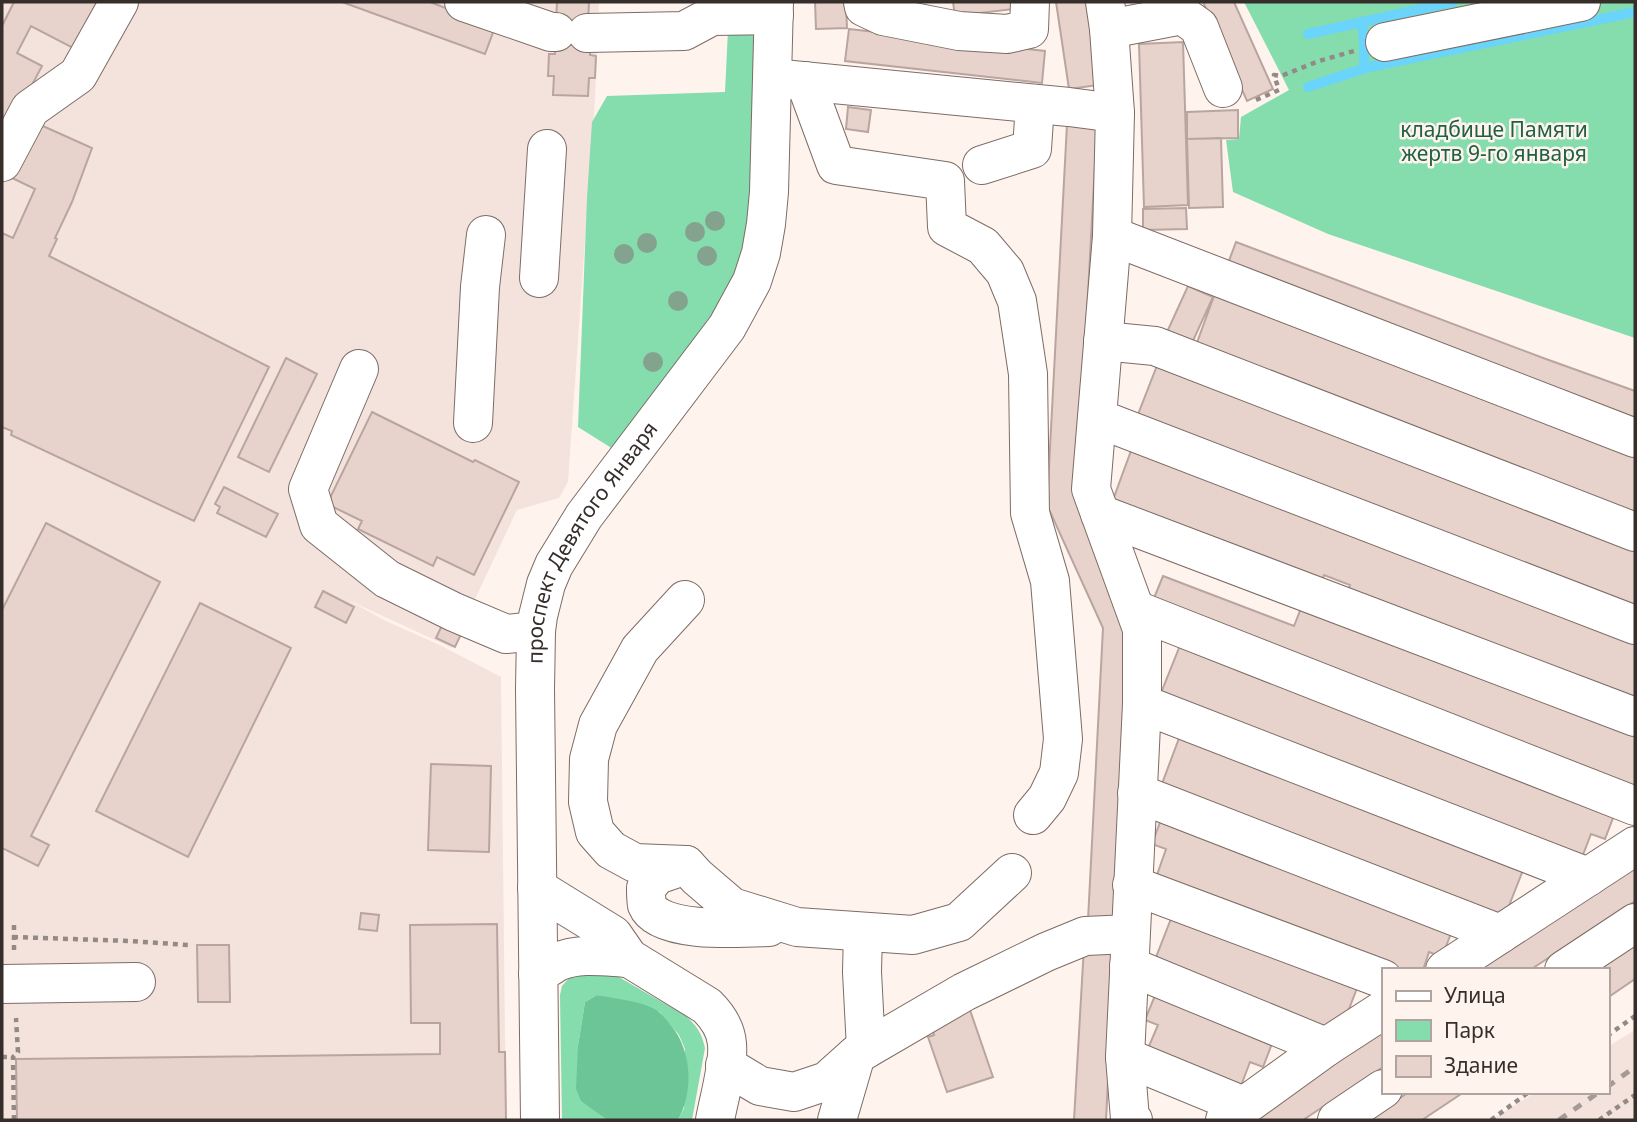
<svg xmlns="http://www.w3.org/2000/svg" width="1637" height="1122" viewBox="0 0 1637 1122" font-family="'Noto Sans',sans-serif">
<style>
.built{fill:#f4e3dd}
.green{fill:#85dcad}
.forest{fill:#6cc597}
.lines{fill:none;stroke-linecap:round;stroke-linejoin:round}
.stream{stroke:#6bd4fa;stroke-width:10}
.building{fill:#e7d3cc;stroke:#b9a59f;stroke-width:2}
.minor-casing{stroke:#7d6c65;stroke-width:40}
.path{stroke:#938985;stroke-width:4.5;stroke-dasharray:5 5;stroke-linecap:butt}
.minor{stroke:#fff;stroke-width:38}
.rail{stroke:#a49a96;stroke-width:5;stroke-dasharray:9 9;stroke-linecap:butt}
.tree{fill:#84a38f}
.labels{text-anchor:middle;stroke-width:5;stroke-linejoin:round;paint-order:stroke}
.park-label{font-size:21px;fill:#1f6142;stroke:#fff3ee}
.street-label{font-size:21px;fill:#362e2b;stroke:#fff3ee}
</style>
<rect width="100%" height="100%" fill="#fff3ee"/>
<path class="built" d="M2,2H599L595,99L568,482L559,498L517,510L452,648L348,600L386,621L440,645L501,677L506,1120H2Z
M1635,1030V1120H1491L1536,1092H1607V1047Z"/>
<path class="green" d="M1244,2H1635V338L1328,234L1233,192L1226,140L1239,139L1241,117L1289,90Z
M756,29L753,158L746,243L725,298L613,449L578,427L587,198L592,122L607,96L725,92L728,30Z
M577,969H605L686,1016C697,1026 702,1034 705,1048L692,1120H678L684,1108L685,1049L679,1035L660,1012L597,995L585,1002L578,1046L582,1101L607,1120H562L560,995L562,986Z"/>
<path class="forest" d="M597,995C615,999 645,1001 659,1012C663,1015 667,1020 670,1024C692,1050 694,1090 678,1120H607L581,1101L576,1089L578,1046L585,1002Z"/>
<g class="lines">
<path class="stream" d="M1362,22L1364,42V69
M1308,34L1453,2
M1308,87L1369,67L1635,12"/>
</g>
<path class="building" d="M14,2H97L73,48L31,26L17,53L42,66L5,136L2,134V26Z
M342,2H430L495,27L485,54Z
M557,2H589L587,45L555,44Z
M815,2H846L847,28L816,29Z
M953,2H1013L1014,9L955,16Z
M1056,2H1087L1098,85L1069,89Z
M1203,2H1234L1273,89L1247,101Z
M849,29L1045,51L1042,83L845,61Z
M1183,42L1188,205L1144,207L1139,44Z
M555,44L590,46V55L596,56L595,78H589L588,96L553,95L554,76H548L549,54H555Z
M848,107L871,110L868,132L846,129Z
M1238,110V138L1187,139V112Z
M34,122L92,148L72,202L55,238L57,239L49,256L269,367L194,521L11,435L12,431L2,427V233L13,238L35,189L10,177Z
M1067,124L1097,127L1077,497L1129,628L1116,921L1088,920L1103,628L1047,505Z
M1221,138L1223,207L1189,208L1187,139Z
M1186,208L1187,229L1143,230V209Z
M1236,242L1546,359L1635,391V418L1227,266Z
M1188,286L1213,297L1192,343L1167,332Z
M1214,296L1635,457V517L1195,348Z
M286,358L317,374L269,472L238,457Z
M1158,363L1635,546V609L1137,417Z
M372,412L473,462L475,460L519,482L474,575L437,557L433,566L358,529L362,521L327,504Z
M1132,448L1635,638V700L1349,589L1350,585L1324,575L1322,581L1113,500Z
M224,487L278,514L266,537L217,513L220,507L215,504Z
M46,523L160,582L31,836L49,845L38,866L2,848V610Z
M1163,576L1294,626L1305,598L1635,729V790L1152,603Z
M323,591L354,607L346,623L315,607Z
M200,603L291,648L188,857L96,811Z
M444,621L463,630L455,647L436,638Z
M1181,643L1616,810L1605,839L1591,834L1581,860L1159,698Z
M1181,733L1525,865L1503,921L1160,789Z
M431,764L491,766L489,852L428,850Z
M1162,817L1453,928L1442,957L1429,952L1423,970H1398L1156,878L1166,849L1152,844Z
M1635,861V901L1530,970H1472Z
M1174,911L1359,983L1349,1009L1326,1033L1153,965Z
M361,913L379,915L377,931L359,929Z
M497,924L499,1052H505L506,1120H17L16,1059L440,1054V1023H411L410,925Z
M1635,940V979L1607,998V970H1592Z
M197,945H229L230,1002H198Z
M1084,946L1115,949L1106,1120H1074Z
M1156,993L1273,1041L1263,1067L1250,1062L1239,1091L1146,1053L1158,1025L1145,1020Z
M970,1010L993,1077L947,1092L928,1037L934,1035L931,1024Z
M1383,1029V1067L1303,1120H1246Z
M1409,1092H1464L1422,1120H1367Z"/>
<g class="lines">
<g class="minor-casing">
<g id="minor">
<path d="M464,2L551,32H556"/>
<path d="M863,2L864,7L883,16L959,31L1007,34L1029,29L1030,2"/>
<path d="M1105,2L1109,29L1115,113L1112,236L1091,489L1142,629V704L1125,1057L1130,1119L1133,1120"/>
<path d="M1109,29L1182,15L1199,27L1223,88"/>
<path d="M587,33L684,31L712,16L774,15"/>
<path d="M1385,42L1581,2"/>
<path d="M782,79L1069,107L1115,113"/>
<path d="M805,81L836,165L945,181L947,227L983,246L1005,272L1017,301L1022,334L1028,374L1030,513L1050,581L1063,739L1059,773L1047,798L1033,815"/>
<path d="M2,162L30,109L78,75L119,2"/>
<path d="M982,165L1032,149L1035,104"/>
<path d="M1112,236L1635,438"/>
<path d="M539,278L547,149"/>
<path d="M1103,341L1155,346L1635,532"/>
<path d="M359,369L308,489L319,525L387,579L454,612L506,634L536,631"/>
<path d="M1097,418L1635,625"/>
<path d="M473,423L480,287L486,235"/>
<path d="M1100,514L1635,717"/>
<path d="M685,600L640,649L598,725L589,759L588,802L595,832L611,850L635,863L686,865L697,877L732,907L797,927L913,935L959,922L1012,873"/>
<path d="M1136,610L1635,806"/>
<path d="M1142,704L1588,877"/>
<path d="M1137,793L1500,934"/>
<path d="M686,865L657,875L646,888C646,893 646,900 647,905C659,934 742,928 769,927"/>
<path d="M1132,885L1383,979"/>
<path d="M537,888L613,935L629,958L707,1006C717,1016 726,1029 727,1044C729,1065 719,1098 715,1120"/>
<path d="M863,932L862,972L866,1049"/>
<path d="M1129,966L1326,1047"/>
<path d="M1445,970L1635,846"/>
<path d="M1564,970L1635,923"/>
<path d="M538,974C544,970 551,966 557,962C580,952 606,957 629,958"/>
<path d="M2,984L136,982"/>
<path d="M1125,1057L1244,1106"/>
<path d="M725,1065L760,1086L794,1092L827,1081L856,1055L866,1049L964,992L1046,952L1085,936L1130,934"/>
<path id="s1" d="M540,1120L535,689L536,631L538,616L546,584L554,565L584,516L727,327L752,281L761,253L766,224L769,192L774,2"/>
<path d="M837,1120L856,1055"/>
<path d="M1225,1120L1326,1047L1383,1010"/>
<path d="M1337,1120L1383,1089"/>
</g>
</g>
<path class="path" d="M1256,100L1279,90L1274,75L1281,76L1319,61L1354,51
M13,937L130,941L188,945
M14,950V920
M1607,1036L1635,1016
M2,1057H13
M14,1120L13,1057L18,1052L16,1018
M1491,1120L1529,1092
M1599,1120L1635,1095"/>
<use href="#minor" class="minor"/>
<path class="rail" d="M1607,1087L1635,1067
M1559,1120L1599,1092"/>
</g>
<g class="tree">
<circle cx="715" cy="221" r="10"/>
<circle cx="695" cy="232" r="10"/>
<circle cx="647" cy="243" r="10"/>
<circle cx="624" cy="254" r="10"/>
<circle cx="707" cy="256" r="10"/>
<circle cx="678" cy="301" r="10"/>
<circle cx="653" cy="362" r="10"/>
</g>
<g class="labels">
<g class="park-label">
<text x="1494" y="137">кладбище Памяти<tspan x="1494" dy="24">жертв 9-го января</tspan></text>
</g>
<g class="street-label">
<text dy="7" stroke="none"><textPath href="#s1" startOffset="593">проспект Девятого Января</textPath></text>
</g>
</g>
<rect width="1637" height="1122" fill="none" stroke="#362e2b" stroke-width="7"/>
<rect x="1382" y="968" width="228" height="126" fill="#fff3ee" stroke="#afa4a0" stroke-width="2"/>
<rect x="1396" y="991" width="35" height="10" fill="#ffffff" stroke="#afa4a0" stroke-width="2"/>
<text x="1444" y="1003" font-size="21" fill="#362e2b">Улица</text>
<rect x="1396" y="1020" width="35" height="21" fill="#85dcad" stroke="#afa4a0" stroke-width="2"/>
<text x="1444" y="1038" font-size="21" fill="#362e2b">Парк</text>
<rect x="1396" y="1056" width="35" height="21" fill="#e7d3cc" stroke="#afa4a0" stroke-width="2"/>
<text x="1444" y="1073" font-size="21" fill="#362e2b">Здание</text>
</svg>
